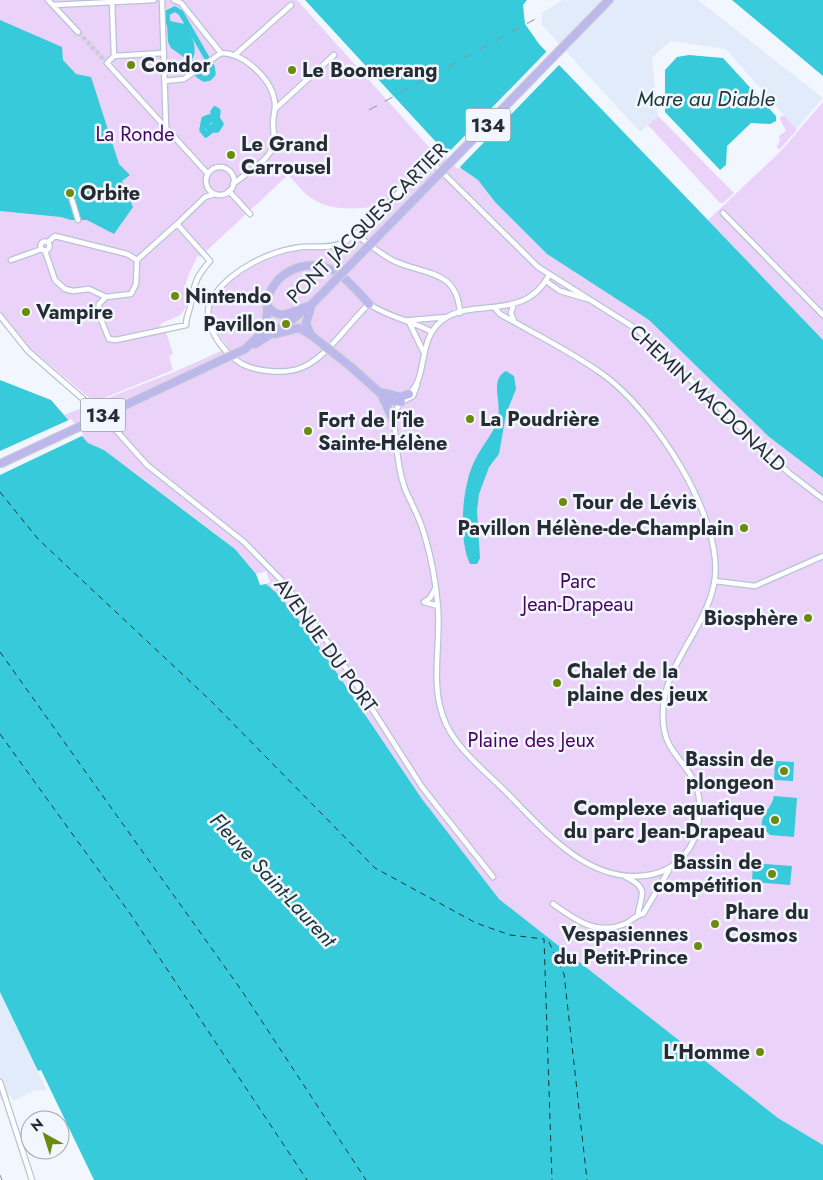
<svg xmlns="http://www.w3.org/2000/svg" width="823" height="1180" viewBox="0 0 823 1180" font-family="Jost,sans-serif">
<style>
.built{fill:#e1ebfa}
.green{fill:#ebd2f9}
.water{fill:#36cada}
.pier{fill:#f2f7ff}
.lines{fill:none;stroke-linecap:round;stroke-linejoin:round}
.canal{stroke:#36cada;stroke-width:5.5}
.ferry{stroke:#1d3538;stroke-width:1;stroke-dasharray:6 5;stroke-linecap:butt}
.street-tunnel{stroke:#c9ced6;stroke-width:4.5;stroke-dasharray:4.5 2;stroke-linecap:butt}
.street-casing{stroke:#b8c3d5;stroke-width:7}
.primary-casing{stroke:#d4d5d6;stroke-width:10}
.street{stroke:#fff;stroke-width:4.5}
.primary{stroke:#bcb8eb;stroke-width:8}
.rail{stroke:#8e939b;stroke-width:1;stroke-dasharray:9 9;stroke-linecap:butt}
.primary-bridge-casing{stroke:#d4d5d6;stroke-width:10;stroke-linecap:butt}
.primary-bridge{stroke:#bcb8eb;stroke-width:8}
.poi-dot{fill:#6a8b0c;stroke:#f2f7ff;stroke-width:2}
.labels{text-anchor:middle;stroke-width:5;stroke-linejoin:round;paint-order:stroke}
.shield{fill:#f2f7ff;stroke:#646970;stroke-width:1}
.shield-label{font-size:19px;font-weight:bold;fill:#272c33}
.poi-label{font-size:20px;font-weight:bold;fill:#272c33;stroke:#f2f7ff;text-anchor:start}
.park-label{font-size:20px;fill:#490263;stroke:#f2f7ff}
.street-label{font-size:20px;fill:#272c33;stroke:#f2f7ff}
.water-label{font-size:21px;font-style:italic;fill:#1d3538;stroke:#f2f7ff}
</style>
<rect width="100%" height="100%" fill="#f2f7ff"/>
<path class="built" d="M562,0H698L823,98L796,129L726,49L670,41L652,58L658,116L640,132L542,25V13Z
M0,992L47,1091L36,1090L13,1101L11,1096L1,1100L0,1098Z"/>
<path class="green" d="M0,0H297L430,148L436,142L462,169L478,180L494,201L547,254L649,320L768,436L823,478V1145L778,1118L499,899L422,799L314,639L279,595L266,584L270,582L266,571L256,574L235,549L220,537L104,450L88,443L64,415L174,372L228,348C223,339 212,328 211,317C208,283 269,256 296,251C312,249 330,252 345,245C363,237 369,225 373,207C352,209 330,211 311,198C302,192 296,182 288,175L200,257L198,255C194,264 188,274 186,284C183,295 191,304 181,314C175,319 167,319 160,325L162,333L166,332L173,354L169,356L173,370L94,402L30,348L0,311Z
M823,102V340L708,220L780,152Z
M658,116L734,193L723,203H720L648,125Z
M781,116H785L797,130L779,150L777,146L780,140L779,136L786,131L780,119Z"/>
<path class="water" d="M305,0H527L523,5L525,24L539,44L823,340V478L768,436L649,320L547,254L495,202L478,180L462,169L436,142Z
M732,0H823V76Z
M0,20L62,47L63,60L76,74L91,77L119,164L130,175L122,181L133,207L114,234L87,220H71L61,217L0,211Z
M170,21L185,24C191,34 198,47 193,58L188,60L171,48L168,42L167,23Z
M689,55L723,58L776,116V121L770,124L751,123L727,146L726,165L720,170L665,112V70L677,57Z
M506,371L514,376L516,389L506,414L499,454L489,467L479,494L477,510L480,558L477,564H470C458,538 462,487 474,462C481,446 494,434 498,418C502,403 489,380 506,371Z
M0,380L51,400L88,443L104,450L235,549L256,574L260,585L266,584L279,595L314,639L422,799L499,899L778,1118L823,1145V1180H94L41,1070L38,1071L0,992Z
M775,761L794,762L793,781L774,780Z
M774,796L797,798L794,837L770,835L762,827C760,814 772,808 774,796Z
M753,863L792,866L790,885L752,882Z"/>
<path class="pier" d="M548,50L561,63L458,169L445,156Z
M71,419L84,435L0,475V451Z"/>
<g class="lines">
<path class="canal" d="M175,9L181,13L212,67L213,74L209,78L204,79L198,75L167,20V13Z
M215,109L218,111L217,118L221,124L217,130H212L206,135L202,130L204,119L209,117L210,120L206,124L208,128L215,126L213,112Z"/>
<path class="ferry" d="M0,492L38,539L211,701L375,868L476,923L510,935L544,939L552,1180
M0,652L242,991L366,1180
M0,734L131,915L307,1180
M549,942L564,974L587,1180"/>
<path class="street-tunnel" d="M78,32L107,63"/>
<g class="street-casing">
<path id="street" d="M48,0L78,32
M162,0L166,128
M174,0L181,3L221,53C244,53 274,80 275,105C275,111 273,118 273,124C274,134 275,146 269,154C260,166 244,175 233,184
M112,2L114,56L107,63L208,174
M53,5L154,0
M236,54L291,5
M114,56L164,53
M165,81L184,79L221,53
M275,109L334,55
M206 181a14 14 0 1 1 28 0a14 14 0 1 1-28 0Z
M229,191L250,214
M72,200L78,220
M723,213L823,315
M355,234C368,243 380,254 394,261C425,275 457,269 460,313
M40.5 246a4.5 4.5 0 1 1 9 0a4.5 4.5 0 1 1-9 0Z
M45,251L55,280L65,289L73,291L89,289L106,297L131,294L136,284L137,260L127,254L55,236L48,242
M11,260L42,249
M137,260L177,224
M546,281L560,291L587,299
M106,297L99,304L98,312L109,339L116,340L186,325C186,316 190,311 191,302C195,282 196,277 210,261L177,224L205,197L215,194
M514,304L511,313L514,321
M0,316L28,351L106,419L147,465L244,542L286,585L342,662L422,787L493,877
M408,320L423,351
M412,320L447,317
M432,332C412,321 388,317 369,304C349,322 327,358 301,368C285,374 258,372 242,364C221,352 197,318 214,295C233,269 270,251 301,247C314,246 330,249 342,243C367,230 409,181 429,159L538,267L638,330L789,473L823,499
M409,394C430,375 415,336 447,317C479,299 526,320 549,275
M402,401C391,414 394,423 396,438C397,455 399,472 405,489C412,505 421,520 425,537C432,560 436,584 438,608C441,647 429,687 446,724C458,750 486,772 506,792C542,828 584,880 640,876C658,875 674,868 685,854C693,845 696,836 698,825C700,812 701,798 696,786C686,759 663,753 663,717C661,667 705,631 714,584C727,521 652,408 601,373C570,351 533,333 500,314L495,308
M401,402L413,396L417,385
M715,581L755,586L823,556
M424,602L430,598L435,589
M424,602L438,606
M626,877C651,889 640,896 638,915
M553,904C574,919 595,935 622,925C630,923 635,915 643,914L669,870
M0,1082L32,1180"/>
</g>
<g class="primary-casing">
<path id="primary" d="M602,7L609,0
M267,305C277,321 291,313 305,307
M310,333L306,323L311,307
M275,334L299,328L311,335
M255,344L287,324L312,304
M245,349C256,339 266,331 267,315C267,307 267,300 270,292C283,266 315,257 339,274C350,282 360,294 369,304
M351,367L388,400L401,402
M384,393L400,397L409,394
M383,398L393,420"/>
</g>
<use href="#street" class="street"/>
<use href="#primary" class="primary"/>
<path class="rail" d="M369,110L539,17
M0,1175L2,1180"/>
<g class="primary-bridge-casing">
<path id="primary-bridge" d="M312,304L602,7
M311,335L351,367
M0,464L245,349"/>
</g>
<use href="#primary-bridge" class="primary-bridge"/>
</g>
<g class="poi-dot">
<circle cx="131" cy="65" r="5"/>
<circle cx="292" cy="70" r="5"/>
<circle cx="231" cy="155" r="5"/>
<circle cx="70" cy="193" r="5"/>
<circle cx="175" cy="296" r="5"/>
<circle cx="26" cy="312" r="5"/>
<circle cx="286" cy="324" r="5"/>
<circle cx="470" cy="419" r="5"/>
<circle cx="308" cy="431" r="5"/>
<circle cx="563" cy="502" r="5"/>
<circle cx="744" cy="528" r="5"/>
<circle cx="808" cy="618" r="5"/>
<circle cx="557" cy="683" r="5"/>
<circle cx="784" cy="771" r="5"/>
<circle cx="775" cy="820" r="5"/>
<circle cx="772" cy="874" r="5"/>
<circle cx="715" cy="924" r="5"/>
<circle cx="698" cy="946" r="5"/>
<circle cx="760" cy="1052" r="5"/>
</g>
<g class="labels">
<g class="shield">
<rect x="465.5" y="108.5" width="45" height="33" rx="4"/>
<rect x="80.5" y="398.5" width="45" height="33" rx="4"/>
</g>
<g class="shield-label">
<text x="488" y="132">134</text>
<text x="103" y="422">134</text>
</g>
<g class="poi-label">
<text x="141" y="72">Condor</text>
<text x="302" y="77">Le Boomerang</text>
<text x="241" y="151">Le Grand<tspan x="241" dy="23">Carrousel</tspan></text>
<text x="80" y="200">Orbite</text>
<text x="185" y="303">Nintendo</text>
<text x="36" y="319">Vampire</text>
<text x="276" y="331" text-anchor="end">Pavillon</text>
<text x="480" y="426">La Poudrière</text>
<text x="318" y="427">Fort de l'île<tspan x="318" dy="23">Sainte-Hélène</tspan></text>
<text x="573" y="509">Tour de Lévis</text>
<text x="734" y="535" text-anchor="end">Pavillon Hélène-de-Champlain</text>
<text x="798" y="625" text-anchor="end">Biosphère</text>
<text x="567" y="678">Chalet de la<tspan x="567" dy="23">plaine des jeux</tspan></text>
<text x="774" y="766" text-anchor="end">Bassin de<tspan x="774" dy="23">plongeon</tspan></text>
<text x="765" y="815" text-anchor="end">Complexe aquatique<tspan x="765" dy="23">du parc Jean-Drapeau</tspan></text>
<text x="762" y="869" text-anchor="end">Bassin de<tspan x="762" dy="23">compétition</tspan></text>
<text x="725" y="919">Phare du<tspan x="725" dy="23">Cosmos</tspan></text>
<text x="688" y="941" text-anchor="end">Vespasiennes<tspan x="688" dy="23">du Petit-Prince</tspan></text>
<text x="750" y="1059" text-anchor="end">L'Homme</text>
</g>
<g class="park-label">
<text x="135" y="141">La Ronde</text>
<text x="578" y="588">Parc<tspan x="578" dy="23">Jean-Drapeau</tspan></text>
<text x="531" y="747">Plaine des Jeux</text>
</g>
<g class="street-label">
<text transform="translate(367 223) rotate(-45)" y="7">PONT JACQUES-CARTIER</text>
<text transform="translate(708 398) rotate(43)" y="7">CHEMIN MACDONALD</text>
<text transform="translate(326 645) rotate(54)" y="7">AVENUE DU PORT</text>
</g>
<g class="water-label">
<text x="706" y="106">Mare au Diable</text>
<text transform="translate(273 880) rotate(47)" y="7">Fleuve Saint-Laurent</text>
</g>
</g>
<g transform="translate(45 1135) rotate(321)"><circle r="24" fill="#f2f7ff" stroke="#a1a6ad"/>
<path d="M0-4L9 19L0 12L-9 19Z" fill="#6a8b0c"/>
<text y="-8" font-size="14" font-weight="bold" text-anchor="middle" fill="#272c33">N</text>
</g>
</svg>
